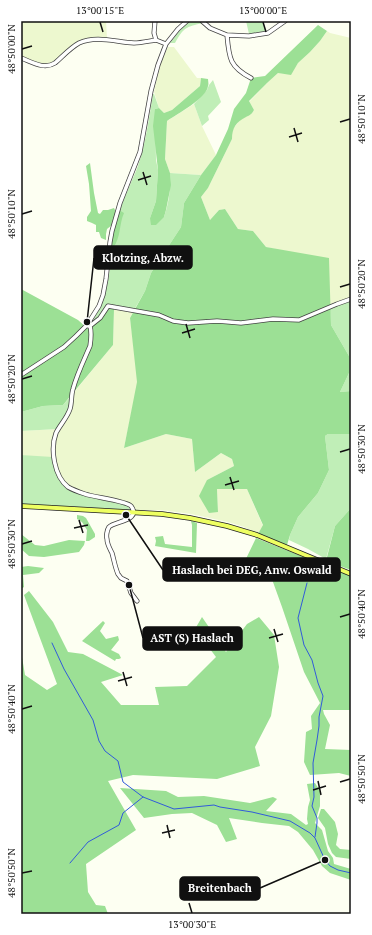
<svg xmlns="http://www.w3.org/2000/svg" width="372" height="935" viewBox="0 0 372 935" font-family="'PT Serif',serif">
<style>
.farmland{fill:#edf8cf}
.green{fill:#c0eeb7}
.forest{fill:#9ce095}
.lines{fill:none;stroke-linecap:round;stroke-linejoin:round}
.stream{stroke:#315bda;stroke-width:1}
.minor-casing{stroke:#434343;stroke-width:5}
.major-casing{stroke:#212121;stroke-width:5.5}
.minor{stroke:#fff;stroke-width:3.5}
.major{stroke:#eeff62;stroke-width:4}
.ticks{fill:none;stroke:#101010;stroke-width:1.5}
.leader{fill:none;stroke:#101010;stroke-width:1.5}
.callout-dot{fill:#101010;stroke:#fff;stroke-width:1.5}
.callout{fill:#101010;stroke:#101010;stroke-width:1.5}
.callout-label{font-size:11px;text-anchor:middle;font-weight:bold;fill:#fff}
.neatline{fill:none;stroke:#101010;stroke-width:1.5}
.ticks-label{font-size:10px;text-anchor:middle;fill:#101010}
</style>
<rect width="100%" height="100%" fill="#fdfff2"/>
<path class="farmland" d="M21,21H106L107,38L84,40L52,64L44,65L21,57Z
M327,31L330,33L351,38V299L330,307L275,249L266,247L253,231L238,229L225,209L219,210L210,220L201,197L208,188L232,139V130L240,120L252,113L254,110L249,102L267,83L278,73L291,74L298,63L310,52L320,41Z
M168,47H174L197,78H201L200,86L172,110L164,113L159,108L154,92L160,65Z
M194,104L202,126L216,155L201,175L170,173L165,159L167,121Z
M115,308L134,310L130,318L138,382L124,448L166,434L192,439L195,472L221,453L232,459L234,466L207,480L218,512L217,489H247L263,526L258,534L244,527L228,522L191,514L161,510H135L127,503L73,489L24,455H21V431L58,429L71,396L113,345L114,309Z"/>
<path class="green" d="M189,21H200L203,23C186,27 184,27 175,43H170L181,29Z
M246,21H263L266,31L249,34Z
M213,80L221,102L208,116L209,120L202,126L194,104L207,90L209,85Z
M153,94H154L159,108L155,109L156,160L158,170L156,201L150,218L164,217C169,203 171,188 170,173L201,175L184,203L181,227L151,273L145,291L134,310L108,304L100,317L92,322C99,311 104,299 107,286C112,264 111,242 117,220C122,201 131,184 138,166C146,142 149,118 153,94Z
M351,299V391L340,392L349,373V356L331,325L330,307Z
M71,396L69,412L58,429L21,431V412L43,406L63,405Z
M328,434H351V508L335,526L326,559L308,549L289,540L290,535L298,517L318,493L329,470L325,436Z
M21,455L53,457L60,478L73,489L127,503L130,510L21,504Z"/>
<path class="forest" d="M318,25L327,31L320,41L310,52L298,63L291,75L278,73L267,83L249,101L254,110C252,114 250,115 246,117C236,122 232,128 232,139L208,188L201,197L210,220L219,210L225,209L238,229L253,231L266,247L329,258L331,325L349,356V373L340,392L351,391V434H328L325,436L329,470L318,493L298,517L290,535L287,545L258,534L263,525L247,489H217L218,512L209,513L199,496L207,480L234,466L232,459L221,453L195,472L192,439L166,434L124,448L137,382L130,318L145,291L151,273L181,227L184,203L201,175L216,155L228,129L234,109L246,93L251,78L265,76Z
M201,78L208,79C208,81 209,84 208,86C207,98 177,114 167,121L165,159L170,173L171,185L166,210L164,217L156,225H151L150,218L156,201L158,170L153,126L155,109L159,108L164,113L172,110L200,86Z
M90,163L94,193L98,213L100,214L103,210H108L114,208L116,212L112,225L107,229L106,234V240L101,238L99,232H96V225L92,223L87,221V217L91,211L89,184L86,166Z
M119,210L124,213C119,224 121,238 113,248L111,247V238Z
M21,289L78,320L88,329L101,319L108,307L114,309L113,345L63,405L43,406L21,412Z
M351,508V570L326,561L335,526Z
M77,515L83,516L86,518L95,534V537L89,541H86L87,530L82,522L77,519Z
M191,521L197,523L196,553L155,546L156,541L155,537L163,536L165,544L192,547V525Z
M21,534L35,545L44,546L69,540L85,541L84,545L79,552L44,557L29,556L21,549Z
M256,538L351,576V710H323L324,714L330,725L325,749L351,750V776L339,773L310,775L304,762L306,732L312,729L311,716L320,703L304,672L282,607L269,571L243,565Z
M28,566L44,568L39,573L23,575L24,587L21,589V567Z
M29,591L53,622L68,652L83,654L123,675L101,682L121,705H159L155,687L187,686L216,657L195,629L202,617L226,652L247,624L259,617L274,635L279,667L271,716L255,747L260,766L217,779L133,775L108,781L136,830L86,864L88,892L96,905L105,906L108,914H21V651L25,675L47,690L57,684L24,595Z
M103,621L105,623L100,631L106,639L118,636L119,640L111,650L119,654L121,658L119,659H116L115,661L82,641Z
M315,783L320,791V806L315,823L322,830L328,851L333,858L334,864L351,869V880L330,873L322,866L313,850L298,832L289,826L262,823L229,818L237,839L226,842L217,825L192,813L172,814L144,818L120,788L166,791L178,797L204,796L250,803L273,797L277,799L266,811L291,814L306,825L308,824L307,819L308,807L310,800L307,784Z
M321,809H324L335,822L338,834L336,845L340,849L351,850V859L336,857L332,853L328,844L325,828L318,818Z"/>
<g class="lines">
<path class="stream" d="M307,583L298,618L304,645L312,660L318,683L323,696L319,717V726L317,740L313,763L314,797L312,806L317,818V823L315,837
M52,643L64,669L93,720L99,741L105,751L118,761L123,782L143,797L174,809L214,805L220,807L252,812L290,821L310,833L315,838L325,860L330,866L338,870L351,873
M70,863L88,842L119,825L123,813L143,797"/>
<g class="minor-casing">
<path id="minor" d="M155,21L154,33L156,40L166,44
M202,21L210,28L227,35C229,59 230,67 251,78
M227,35L249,36L268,33L285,21
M21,58C32,62 44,70 55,63C62,57 70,48 79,43C96,35 116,42 134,43C141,43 149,41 156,40
M88,326H90L100,318L108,306L159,315L173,321L188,323L217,321L241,323L273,319L299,320L337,304L351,299
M90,326C92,333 91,339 90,346C84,360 77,374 73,389C71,395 72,403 70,409C67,418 60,425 56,433C50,449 54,476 68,487C73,490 79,492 85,494C93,497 127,501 131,506C142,521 114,521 109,527C107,530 106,536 107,539C107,544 110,549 112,553C114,560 115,567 118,574L121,578L127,581L131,593L137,601
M21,375L64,347L76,336L87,325L99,306L103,295L106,279L110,242L112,231L120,203L140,152L151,91L158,65L166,44L178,29L187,21"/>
</g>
<g class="major-casing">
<path id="major" d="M21,506L162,514L190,518L227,526L257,535L351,574"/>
</g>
<use href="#minor" class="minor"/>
<use href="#major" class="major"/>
</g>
<path class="ticks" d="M100,22L103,32M263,22L266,32M22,49L32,46M340,122L350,119M294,128L298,142M289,137L302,133M143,172L147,185M138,180L151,176M22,214L32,211M340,287L350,284M186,324L190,338M182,333L195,329M22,379L32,376M340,452L350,449M230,477L234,490M225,485L239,481M79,520L83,533M74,528L88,525M22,544L32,541M340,617L350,614M274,629L278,642M269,638L283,634M123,672L127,686M118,681L132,677M22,709L32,706M318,781L321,795M340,782L350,779M313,790L326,786M167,825L170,838M162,833L175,830M22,873L32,871M189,903L192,913"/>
<path class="leader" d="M87 322L94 258M126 515L163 570M129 585L143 638M325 860L260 888"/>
<g class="callout-dot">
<circle cx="87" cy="322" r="4"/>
<circle cx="126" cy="515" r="4"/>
<circle cx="129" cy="585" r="4"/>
<circle cx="325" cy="860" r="4"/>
</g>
<g class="callout">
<rect x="94" y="246" width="98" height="23" rx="4"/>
<rect x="163" y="558" width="177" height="23" rx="4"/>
<rect x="143" y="627" width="99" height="23" rx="4"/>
<rect x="180" y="877" width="80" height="23" rx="4"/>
</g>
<g class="callout-label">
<text x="143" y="262">Klotzing, Abzw.</text>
<text x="252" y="574">Haslach bei DEG, Anw. Oswald</text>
<text x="192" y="642">AST (S) Haslach</text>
<text x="220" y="892">Breitenbach</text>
</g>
<rect width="372" height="935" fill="none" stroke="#ffffff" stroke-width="44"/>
<rect x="22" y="22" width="328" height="891" class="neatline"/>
<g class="ticks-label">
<text x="100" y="14">13°00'15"E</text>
<text x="263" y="14">13°00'00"E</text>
<text transform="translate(11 49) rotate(-90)" y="4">48°50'00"N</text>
<text transform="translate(361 119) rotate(-90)" y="4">48°50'10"N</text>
<text transform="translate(11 214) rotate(-90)" y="4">48°50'10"N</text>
<text transform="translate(361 284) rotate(-90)" y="4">48°50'20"N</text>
<text transform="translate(11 379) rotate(-90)" y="4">48°50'20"N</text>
<text transform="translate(361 449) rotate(-90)" y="4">48°50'30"N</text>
<text transform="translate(11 544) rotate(-90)" y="4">48°50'30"N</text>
<text transform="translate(361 614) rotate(-90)" y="4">48°50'40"N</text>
<text transform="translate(11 709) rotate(-90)" y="4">48°50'40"N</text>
<text transform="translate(361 779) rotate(-90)" y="4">48°50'50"N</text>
<text transform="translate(11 873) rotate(-90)" y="4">48°50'50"N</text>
<text x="192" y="928">13°00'30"E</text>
</g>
</svg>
